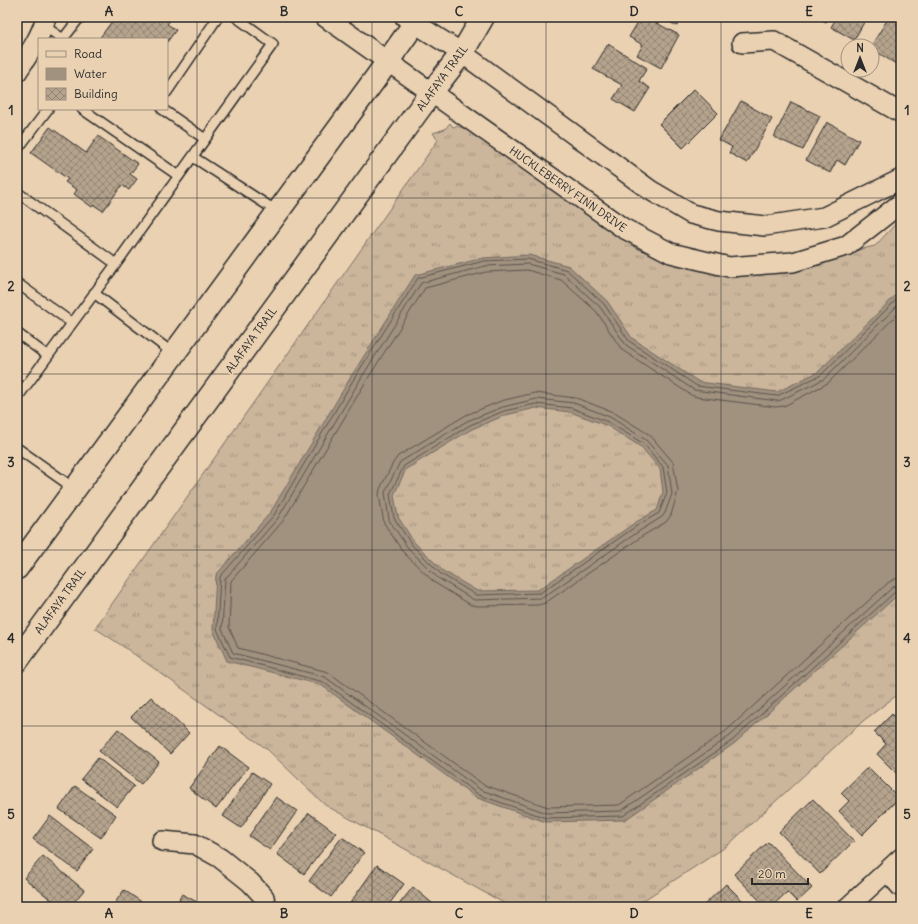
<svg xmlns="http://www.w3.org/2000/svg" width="918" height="924" viewBox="0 0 918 924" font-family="Delius,sans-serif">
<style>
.grass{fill:url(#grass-tufts);stroke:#7b7064}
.water{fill:#a1917f;stroke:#72685d;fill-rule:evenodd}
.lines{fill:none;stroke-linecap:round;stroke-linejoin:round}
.shore{stroke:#5a544d;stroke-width:1}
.building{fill:url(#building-cross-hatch);stroke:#2b2b2b}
.lane-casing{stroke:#2b2b2b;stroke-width:12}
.street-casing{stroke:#2b2b2b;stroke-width:22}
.secondary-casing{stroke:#2b2b2b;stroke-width:25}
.lane{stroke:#ead1b2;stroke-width:9}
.street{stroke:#ead1b2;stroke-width:19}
.secondary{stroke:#ead1b2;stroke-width:22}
.grid{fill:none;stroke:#2b2b2b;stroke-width:1;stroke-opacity:0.55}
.labels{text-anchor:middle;stroke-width:3.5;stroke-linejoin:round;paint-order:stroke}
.street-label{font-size:11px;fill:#2b2b2b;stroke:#ead1b2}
.neatline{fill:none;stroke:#2b2b2b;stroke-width:1.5}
.grid-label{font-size:13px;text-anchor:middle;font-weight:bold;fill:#2b2b2b}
</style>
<defs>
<pattern id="grass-tufts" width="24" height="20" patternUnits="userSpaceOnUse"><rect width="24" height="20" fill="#cbb69c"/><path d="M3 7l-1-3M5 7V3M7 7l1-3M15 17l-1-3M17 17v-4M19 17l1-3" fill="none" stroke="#a5947f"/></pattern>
<pattern id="building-cross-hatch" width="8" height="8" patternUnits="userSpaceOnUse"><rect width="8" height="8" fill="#b5a38d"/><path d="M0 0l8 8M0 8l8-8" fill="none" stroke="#938573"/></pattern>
</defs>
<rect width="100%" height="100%" fill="#ead1b2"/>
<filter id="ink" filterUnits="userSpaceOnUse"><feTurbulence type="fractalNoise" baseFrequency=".025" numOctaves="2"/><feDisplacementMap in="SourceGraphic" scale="8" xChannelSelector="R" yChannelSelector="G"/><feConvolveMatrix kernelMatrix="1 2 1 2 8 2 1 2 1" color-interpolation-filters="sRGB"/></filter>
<g filter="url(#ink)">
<path class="grass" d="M450,123L453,127L457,126L480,134L638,249L732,278L875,246L901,218V692L863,721L727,846L633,907H511L325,805L267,749L124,647L95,628L438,140L433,133L445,129Z"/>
<path class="water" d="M529,255L569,266L607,301L632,338L699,382L777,392L818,372L901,290V592L735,743L625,820L546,822L477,798L321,685L227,661L213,630L216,575L270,513L352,375L415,275L483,258ZM536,408L570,412L606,425L641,447L660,469L663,492L657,510L636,522L538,590L477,591L443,571L414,542L398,517L394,495L406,469L472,429L506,415Z"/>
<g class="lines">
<path class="shore" d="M901,295L821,375L777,396L697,386L629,341L604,304L567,270L528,259L484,261L418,278L355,377L274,515L220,577L217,629L230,657L323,682L479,795L546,818L623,816L733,740L897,590L901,589
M901,302L824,379L781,400L777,401L694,390L626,345L600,307L564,274L528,264L485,266L421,283L360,380L278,518L225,579L222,629L233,653L325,677L481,790L547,813L621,811L730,736L893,587L901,584
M901,311L828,383L784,406L776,407L697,397L691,395L622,350L596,311L561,280L527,270L486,272L425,288L365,383L283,521L231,581L229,627L238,648L328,672L484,785L548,807L619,805L726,731L889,582L895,579L901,578
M535,393L576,398L613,412L650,435L673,462L678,491L671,515L666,522L644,535L545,603L538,605L478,606L471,605L435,583L403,552L384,523L379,495L380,489L393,463L398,456L466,415L501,401Z
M537,399L574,403L610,417L646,440L668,465L672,494L665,513L662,517L641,530L542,598L474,600L438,578L408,548L389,520L385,492L400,462L467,421L503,407Z
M536,404L572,408L608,422L644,444L663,467L667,493L659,513L638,525L540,593L476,595L441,574L412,545L394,518L390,494L404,466L470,425L504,411Z"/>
</g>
<path class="building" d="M115,17H173L167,24L176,30L167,42V39H99Z
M641,17H645L679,35L661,68L637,55L643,45L629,37Z
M660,17H682L677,26Z
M817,17H829L826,22Z
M837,17H867L854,40L831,27Z
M889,17H901V56L896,64L872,49L871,46Z
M608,44L647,68L639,81L650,88L635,112L613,99L622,85L593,69Z
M694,89L718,113L683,148L659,124Z
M741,101L772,119L747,163L729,153L732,147L719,140Z
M791,102L820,116L803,150L774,137Z
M827,122L859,140L845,165L837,160L830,173L806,160Z
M50,127L86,153L98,136L138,164L130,174L137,179L129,190L122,185L103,211L94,205L92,207L74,194L77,190L65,182L68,179L31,153Z
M151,697L189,733L170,754L131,717Z
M892,714L901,723V778L877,754L886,744L874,732Z
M118,729L159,762L141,784L99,751Z
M220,746L248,767L216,809L189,788Z
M98,758L134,786L117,807L81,779Z
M868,767L899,798L862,835L839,811L849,801L841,793Z
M252,772L270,784L241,828L223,816Z
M75,786L116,815L101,838L59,809Z
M276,797L297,811L270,850L249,836Z
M813,799L854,841L820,874L779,832Z
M309,813L336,833L304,874L277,854Z
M50,816L93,849L77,871L33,839Z
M342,837L364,853L331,897L309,881Z
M768,842L812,888L797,902L787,892L771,907H766L734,874Z
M43,856L84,890L70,907H60L24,878Z
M377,865L404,884L387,907H348V906Z
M726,884L749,907H702Z
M413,887L433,904L430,907H397Z
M124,890L146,905L145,907H112Z
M182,894L206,907H175Z"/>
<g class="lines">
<g class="lane-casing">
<path id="lane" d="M44,26L63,39
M63,39L80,17
M167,92L218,17
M82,109L179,176
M162,109L205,139
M17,150L48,109
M193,157L278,212
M17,192L116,264
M17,283L72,323
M94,293L174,354
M17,333L48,356
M17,398L116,264L273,44L236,17
M17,448L75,489"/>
</g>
<g class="street-casing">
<path id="street" d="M325,17L623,228L671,253L729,267L793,262L846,246L901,203
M405,17L462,53L650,190L691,214L719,221L765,226L824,217L901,179
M742,43L774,41L901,113
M17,72C28,55 41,37 46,17
M162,841L195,844L220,858L250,882L264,897L266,907
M887,871L901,887
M848,907L901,858"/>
</g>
<g class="secondary-casing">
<path id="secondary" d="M17,568L378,75L419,17
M17,661L431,93L462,53L483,17"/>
</g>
<use href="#lane" class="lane"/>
<use href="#street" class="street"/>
<use href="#secondary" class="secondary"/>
</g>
</g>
<path class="grid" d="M197,17V907M372,17V907M546,17V907M721,17V907M17,198H901M17,374H901M17,550H901M17,726H901"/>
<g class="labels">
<g class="street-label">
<text transform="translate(442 78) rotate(-54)" y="4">ALAFAYA TRAIL</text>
<text transform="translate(568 189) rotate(35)" y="4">HUCKLEBERRY FINN DRIVE</text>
<text transform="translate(251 340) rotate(-54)" y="4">ALAFAYA TRAIL</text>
<text transform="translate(60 601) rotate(-54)" y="4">ALAFAYA TRAIL</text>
</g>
</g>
<rect width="918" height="924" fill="none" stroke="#ead1b2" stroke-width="44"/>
<rect x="38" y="38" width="130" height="72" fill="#ead1b2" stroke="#9e8f7c"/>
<rect x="46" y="51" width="20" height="6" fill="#ead1b2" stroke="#9e8f7c"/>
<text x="74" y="58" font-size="12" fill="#2b2b2b">Road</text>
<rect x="46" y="68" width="20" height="12" fill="#a1917f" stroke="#9e8f7c"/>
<text x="74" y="78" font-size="12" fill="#2b2b2b">Water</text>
<rect x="46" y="88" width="20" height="12" fill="url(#building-cross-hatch)" stroke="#9e8f7c"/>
<text x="74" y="98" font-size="12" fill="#2b2b2b">Building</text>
<g transform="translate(860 58)"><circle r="19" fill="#ead1b2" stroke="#9e8f7c"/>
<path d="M0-3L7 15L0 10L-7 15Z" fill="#2b2b2b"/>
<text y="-6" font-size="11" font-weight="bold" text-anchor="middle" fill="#2b2b2b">N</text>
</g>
<path d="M752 878v6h56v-6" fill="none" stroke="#2b2b2b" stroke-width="2"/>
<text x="758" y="878" font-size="12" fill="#2b2b2b" stroke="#ead1b2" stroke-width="3" paint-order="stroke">20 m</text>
<rect x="22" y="22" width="874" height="880" class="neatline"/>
<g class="grid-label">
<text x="109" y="16">A</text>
<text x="284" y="16">B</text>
<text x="459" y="16">C</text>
<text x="634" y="16">D</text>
<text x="809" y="16">E</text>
<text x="11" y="115">1</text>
<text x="907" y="115">1</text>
<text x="11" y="291">2</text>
<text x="907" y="291">2</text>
<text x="11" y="467">3</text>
<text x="907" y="467">3</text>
<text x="11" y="643">4</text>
<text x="907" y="643">4</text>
<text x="11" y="819">5</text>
<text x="907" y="819">5</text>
<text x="109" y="918">A</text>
<text x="284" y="918">B</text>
<text x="459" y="918">C</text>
<text x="634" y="918">D</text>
<text x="809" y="918">E</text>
</g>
</svg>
